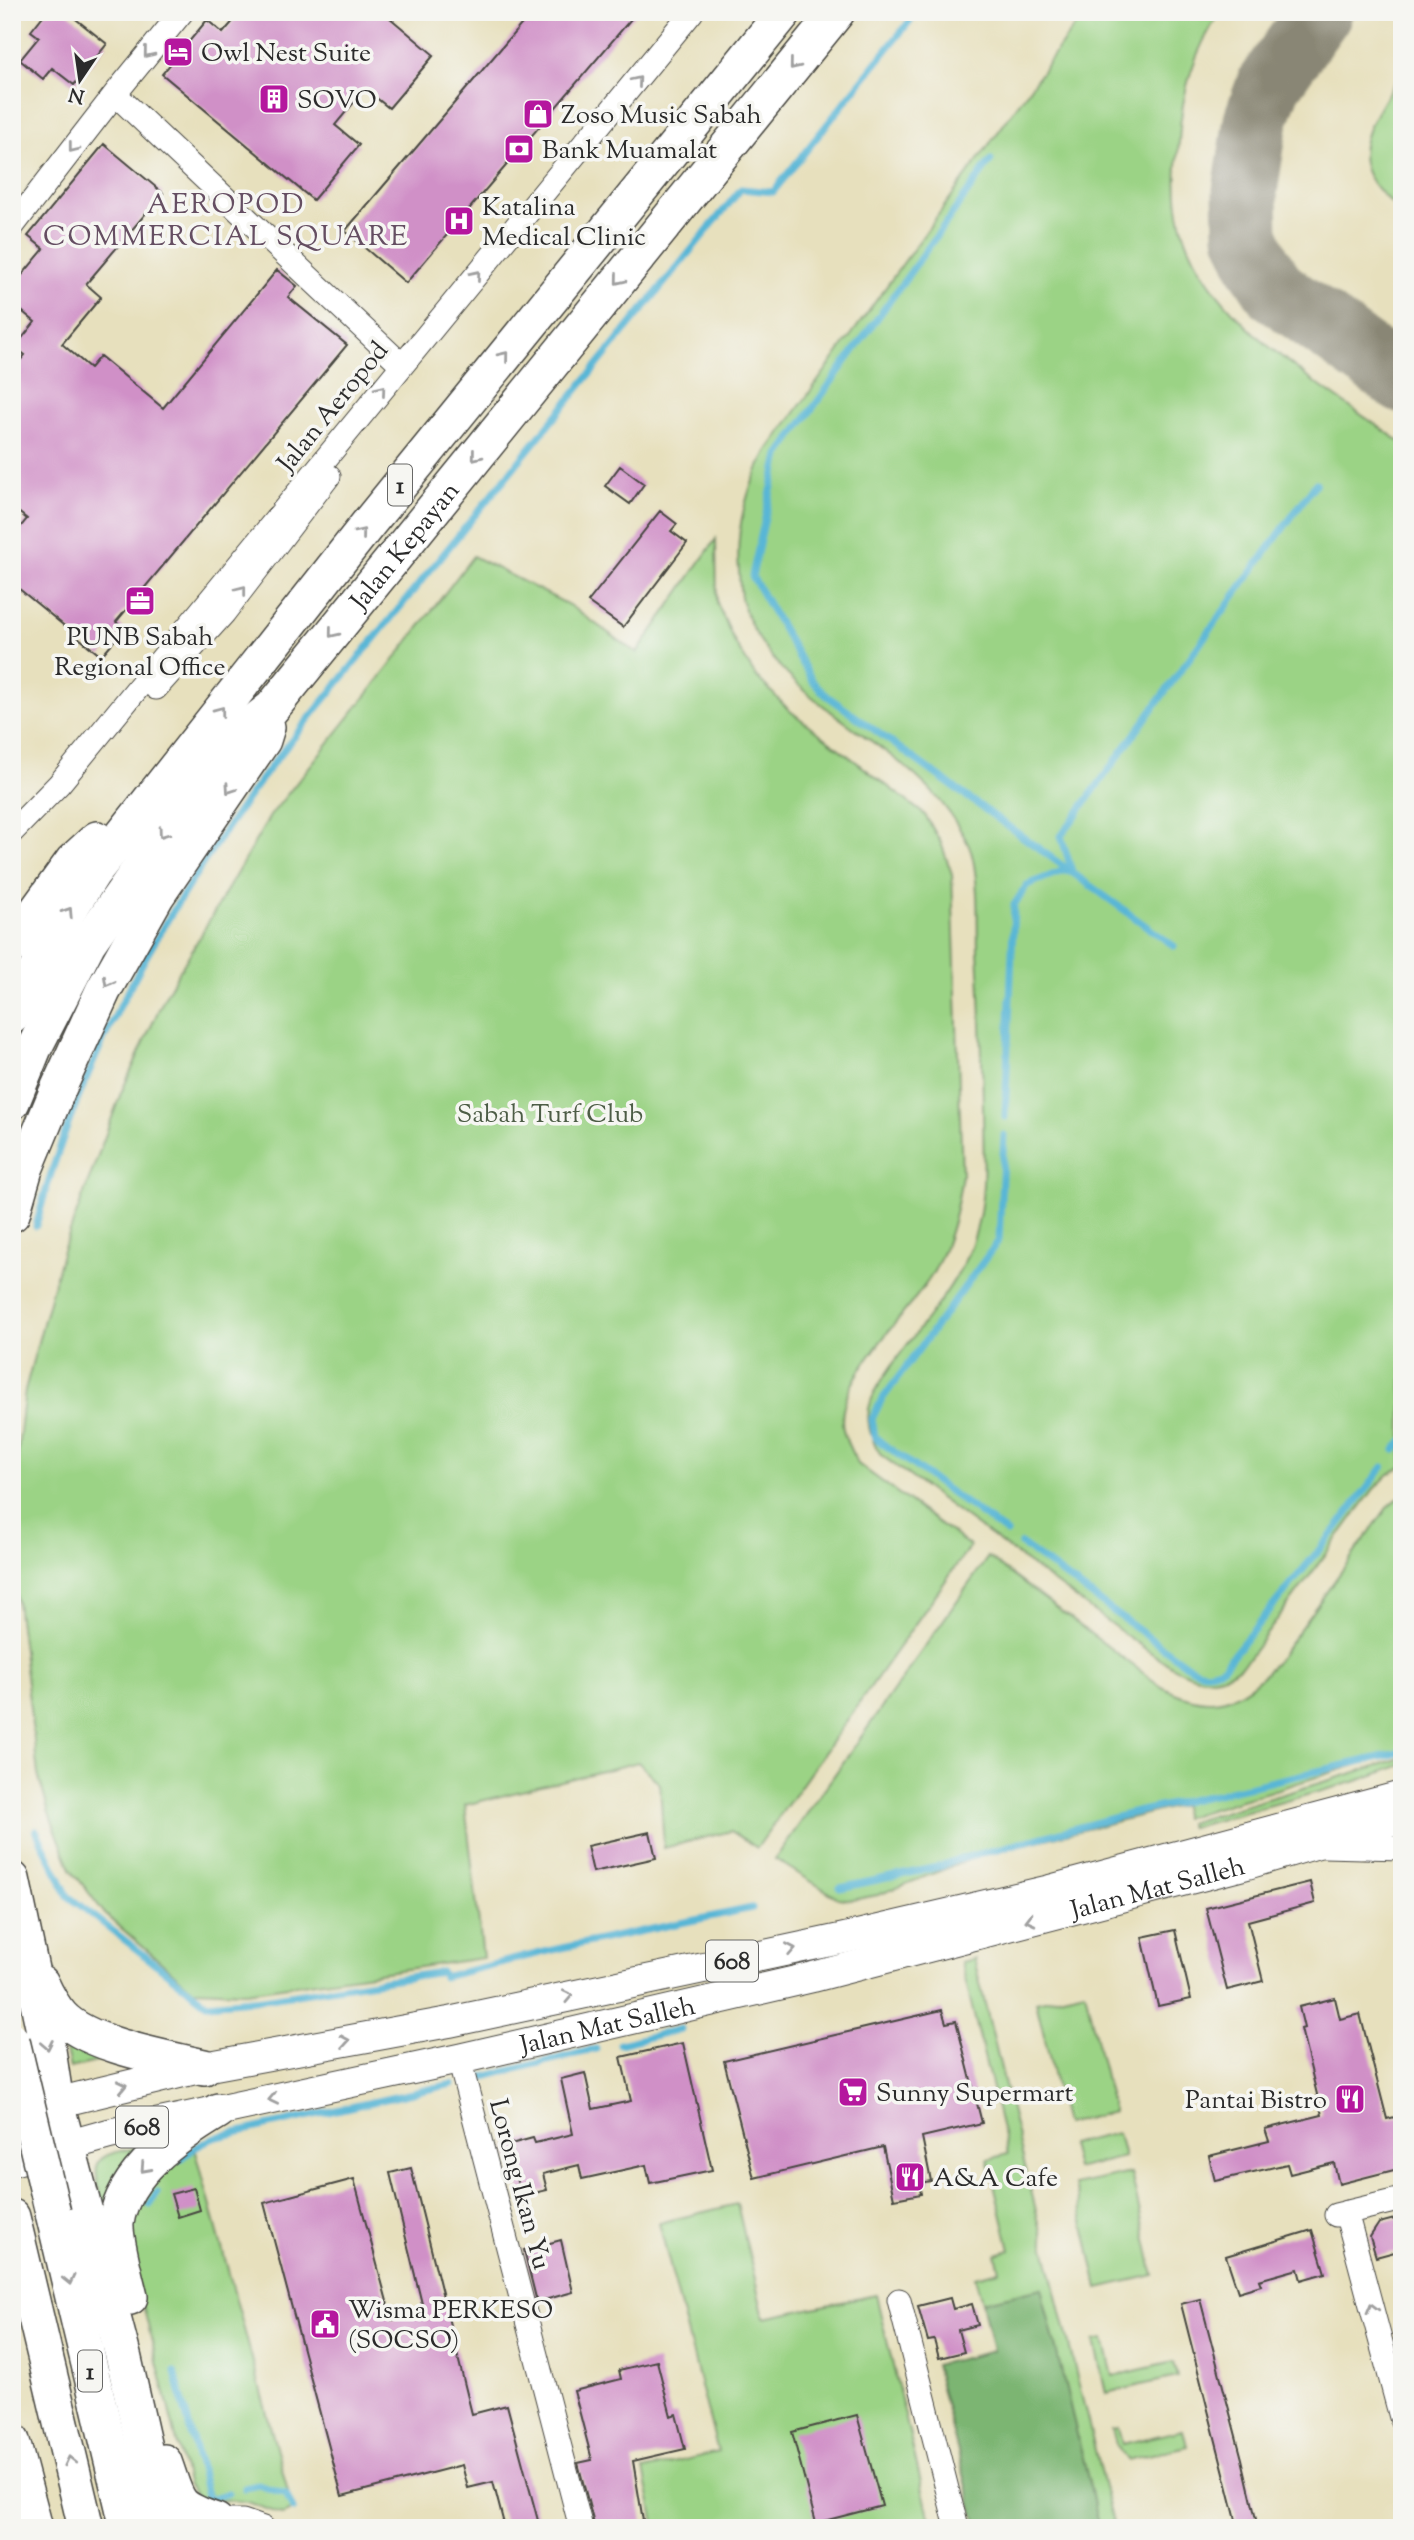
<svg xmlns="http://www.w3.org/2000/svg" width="1414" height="2540" viewBox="0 0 1414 2540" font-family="'Sorts Mill Goudy',serif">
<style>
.green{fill:#9bd385;stroke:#637f58;stroke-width:2}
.forest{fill:#7cb572;stroke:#54704e;stroke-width:2}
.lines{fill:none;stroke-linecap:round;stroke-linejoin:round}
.stream{stroke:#58b6d6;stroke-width:7}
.taxiway{stroke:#898674;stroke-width:65}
.building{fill:#d090c7}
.minor-casing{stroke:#474641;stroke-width:25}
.major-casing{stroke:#474641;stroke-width:32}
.highway-casing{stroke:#474641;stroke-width:38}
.minor{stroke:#fff;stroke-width:23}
.major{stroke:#fff;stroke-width:30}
.highway{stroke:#fff;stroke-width:35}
.rail{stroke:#2b2b2b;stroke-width:5;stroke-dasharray:10 5;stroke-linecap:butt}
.highway-bridge-casing{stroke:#474641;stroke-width:38;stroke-linecap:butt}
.highway-bridge{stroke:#fff;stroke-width:35}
.oneway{stroke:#a0a0a0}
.labels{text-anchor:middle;stroke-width:7;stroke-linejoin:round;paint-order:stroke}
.shield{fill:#f6f6f2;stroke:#686867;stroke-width:2}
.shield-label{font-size:24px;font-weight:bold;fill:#2b2b2b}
.poi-label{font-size:26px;fill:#2b2b2b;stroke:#f6f6f2;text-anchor:start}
.street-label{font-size:26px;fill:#2b2b2b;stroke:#f6f6f2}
.park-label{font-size:26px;fill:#4d5d46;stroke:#f6f6f2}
.neighbourhood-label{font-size:28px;letter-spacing:2px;fill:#654e62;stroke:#f6f6f2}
</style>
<rect width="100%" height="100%" fill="#f6f6f2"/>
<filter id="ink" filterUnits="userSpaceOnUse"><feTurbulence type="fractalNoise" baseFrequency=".0143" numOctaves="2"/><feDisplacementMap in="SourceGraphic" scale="14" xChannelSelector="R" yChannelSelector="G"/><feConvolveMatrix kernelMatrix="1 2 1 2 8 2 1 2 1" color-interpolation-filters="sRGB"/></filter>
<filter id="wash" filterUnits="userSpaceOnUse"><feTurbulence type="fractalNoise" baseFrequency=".00686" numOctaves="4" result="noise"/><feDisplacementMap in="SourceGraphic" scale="28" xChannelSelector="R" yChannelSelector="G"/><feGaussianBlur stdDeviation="1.57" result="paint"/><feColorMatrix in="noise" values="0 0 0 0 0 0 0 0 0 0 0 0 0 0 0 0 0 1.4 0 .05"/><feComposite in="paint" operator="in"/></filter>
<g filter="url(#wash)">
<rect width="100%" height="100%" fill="#e7e0bd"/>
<path class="green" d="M1085,12H1221C1193,51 1181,95 1179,142C1177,163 1175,185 1178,206C1191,312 1322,386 1402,443V1467L1389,1474L1374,1489L1248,1659C1209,1700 1171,1666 1134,1641L881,1455C871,1440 864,1420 871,1401C877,1385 888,1371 898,1357C921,1325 949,1294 966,1258C989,1211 983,1156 983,1106C982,1054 981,1002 978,951C977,921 979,889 973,859C971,848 965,837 959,828C911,740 777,709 743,605C739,594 740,582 739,571C735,529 747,486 768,450Z
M1402,71V213C1390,202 1377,191 1369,177C1349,142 1385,101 1402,71Z
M716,539L717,603L735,643L755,675L789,710L925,815L941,843L952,874L962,1175C957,1209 950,1242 933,1273C910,1313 833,1381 843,1429C845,1441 852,1453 858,1464L970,1546L757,1848L731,1831L664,1848L660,1784L638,1762L465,1805L483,1958L246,1992L193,1990L105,1914L71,1869L49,1813L38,1774L12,1561V1501L25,1390L62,1253L121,1093L164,998L270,816L389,667L473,556L569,605L637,653Z
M1402,1495V1751L1183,1818L1182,1805L978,1856L878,1895L852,1900L838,1898L775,1859L988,1557L1162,1687C1212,1713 1240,1702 1276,1662L1387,1508Z
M1402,1758V1765L1357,1781L1190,1828L1188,1823Z
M974,1959L1114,2527L1100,2528L1041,2289L982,2302L975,2277L1000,2271L996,2254L1010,2250L988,2159L1008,2154L961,1962Z
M1085,1991L1113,2112L1065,2124L1036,2002Z
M56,2008L150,2050L70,2068Z
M1118,2133L1124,2157L1076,2169L1070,2144Z
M140,2147L103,2209C93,2159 88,2157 140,2147Z
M195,2148L293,2510L283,2515L248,2502L225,2500L210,2503L200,2500L188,2486L132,2261L131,2226L142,2202L159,2174L178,2155Z
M1131,2173L1154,2275L1098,2288L1075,2185Z
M737,2204L764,2318L876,2295L932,2528H656L644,2470L718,2452L659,2223Z
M1104,2339L1113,2376L1173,2362L1177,2377L1106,2393L1094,2341Z
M1118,2428L1122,2444L1183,2430L1187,2446L1127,2460L1116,2445L1112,2429Z"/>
<path class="forest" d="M1041,2288L1100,2528H978L935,2365L993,2351L982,2302Z"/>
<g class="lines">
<path class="stream" d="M991,160L779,455L752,576L813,682L826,695L1174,946
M1005,1117L1014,905L1027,885L1062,871H1072L1061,836L1316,483
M1004,1135L999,1240L881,1401L872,1419L875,1437L882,1443L1007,1533
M36,1226C80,1055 169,903 273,763L741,189L773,192L917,12
M1395,1450L1402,1441
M1021,1544L1188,1666C1202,1673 1209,1674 1223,1667L1337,1528L1383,1467
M36,1830L68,1896L207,2004L263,1999L441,1972L443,1977L557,1949L752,1908
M840,1888L942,1866L953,1861L1128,1814L1398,1753
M620,2044L681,2029
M476,2079L596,2049
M181,2159L195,2148L213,2138L452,2084
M150,2204L157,2193
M175,2372L208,2499L228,2493
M245,2488L258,2485L286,2494L293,2510"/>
<path class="taxiway" d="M1320,12L1269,84L1256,120L1245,191L1246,235L1259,265L1276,291L1402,381"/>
</g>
<g id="blocks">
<path class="building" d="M46,12H67L107,44L74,85L52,68L43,79L20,60L39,37L31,31Z
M241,12H383L434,55L389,108L365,89L335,125L359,145L313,200L162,74L207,20L223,33Z
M532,12H637L406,283L345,231Z
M104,144L163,193L86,284L101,297L62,344L90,368L100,356L163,408L277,270L297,286L288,297L347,345L116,622L124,629L101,656L12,583V537L27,519L12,507V370L25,355L15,347L35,322L12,303V287L44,249L28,236Z
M620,466L644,484L630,504L605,486Z
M660,511L677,524L671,531L687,543L623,627L588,602Z
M650,1832L656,1858L593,1872L587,1846Z
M1310,1882L1315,1903L1248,1921L1263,1981L1227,1990L1206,1908Z
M1175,1930L1191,1999L1158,2006L1142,1937Z
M1335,1998L1340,2019L1360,2014L1387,2119L1402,2115V2168L1339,2184L1334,2163L1290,2174L1287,2164L1215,2181L1209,2156L1269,2141L1265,2129L1322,2115L1301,2029L1304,2028L1299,2007Z
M942,2010L946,2023L956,2021L982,2123L922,2137L931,2181L919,2183L921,2194L894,2199L883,2147L754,2178L724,2061Z
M683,2043L712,2170L650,2183L646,2165L582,2179L579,2165L543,2174L547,2190L521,2196L507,2145L533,2138L535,2143L573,2134L561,2079L585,2073L593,2109L631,2101L621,2057Z
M411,2168L472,2414L507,2405L540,2528H505L493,2482L468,2488L462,2465L342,2496L264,2203L354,2179L392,2320L424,2312L390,2173Z
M194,2188L200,2210L178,2217L171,2194Z
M1402,2217V2250L1376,2257L1370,2237L1379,2223Z
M1312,2230L1325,2273L1301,2280L1298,2269L1259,2280L1261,2285L1238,2292L1226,2256Z
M561,2240L573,2292L537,2302L524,2250Z
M950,2298L953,2309L972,2304L978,2325L958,2330L964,2352L939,2358L934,2340L928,2341L918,2306Z
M1200,2299L1242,2459L1258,2528H1238L1181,2304Z
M657,2361L671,2416L676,2414L685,2449L633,2461L643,2521L632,2523L633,2528H595L578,2463L592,2460L574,2391L621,2379L619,2370Z
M857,2415L882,2506L816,2523L792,2432Z"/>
</g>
</g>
<g filter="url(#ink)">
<use href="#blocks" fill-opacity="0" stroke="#474641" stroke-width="2"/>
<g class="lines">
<g class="minor-casing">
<path id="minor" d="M115,94L402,365
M12,227L115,94L182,12
M156,688L224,613L329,476
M12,832L59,784L692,12
M1324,1846L1402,1848
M459,2059L581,2528
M1346,2212L1402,2421
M1336,2215L1402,2199
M899,2300L957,2528
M216,2521H243L263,2528"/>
</g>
<g class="major-casing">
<g id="major">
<path d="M35,2108L204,2067L449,2022L845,1938L1050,1890L1402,1796"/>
<path id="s1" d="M12,2161L109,2134L459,2059L813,1977L1247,1864L1402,1818"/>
</g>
</g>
<g class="highway-casing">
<g id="highway">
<path d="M12,945L73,861L97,839"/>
<path d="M12,1016L60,924L92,874L368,524L784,12"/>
<path id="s2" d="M12,1102L34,1048L88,943L204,776L243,731L272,708L837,12"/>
<path d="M12,1214L25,1169L59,1087L103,991L157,895L263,740L267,727"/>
<path d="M12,1879L48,2050L56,2103L124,2359L162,2528"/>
<path d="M41,1983C46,1994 53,2007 61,2016C87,2045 166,2058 204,2067"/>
<path d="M53,2213L128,2528"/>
<path d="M12,2217L86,2528"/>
<path d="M130,2297C126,2281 115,2236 116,2223C123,2172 178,2135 218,2111"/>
<path d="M12,2441L35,2528"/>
<path d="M164,2462C179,2503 173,2506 216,2521"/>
</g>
</g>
<use href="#minor" class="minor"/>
<use href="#major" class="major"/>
<use href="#highway" class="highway"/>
<path class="rail" d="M12,18L15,12"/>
<g class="highway-bridge-casing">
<path id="highway-bridge" d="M12,2041L53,2213"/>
</g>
<use href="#highway-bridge" class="highway-bridge"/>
</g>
<defs><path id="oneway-chevron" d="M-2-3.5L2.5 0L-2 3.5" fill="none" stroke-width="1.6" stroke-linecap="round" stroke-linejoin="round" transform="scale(1.75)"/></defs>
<g class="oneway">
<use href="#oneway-chevron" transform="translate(148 53) rotate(129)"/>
<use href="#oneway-chevron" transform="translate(794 65) rotate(129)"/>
<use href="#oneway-chevron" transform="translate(637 81) rotate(-50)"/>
<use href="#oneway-chevron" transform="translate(73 148) rotate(128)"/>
<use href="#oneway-chevron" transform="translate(476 275) rotate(-50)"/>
<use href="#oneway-chevron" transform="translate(619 280) rotate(129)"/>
<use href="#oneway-chevron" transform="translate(504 356) rotate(-51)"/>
<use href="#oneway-chevron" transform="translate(381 390) rotate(-50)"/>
<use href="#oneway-chevron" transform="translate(476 456) rotate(129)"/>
<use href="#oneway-chevron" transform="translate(361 533) rotate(-51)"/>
<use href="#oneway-chevron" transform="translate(242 590) rotate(-52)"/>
<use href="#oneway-chevron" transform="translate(333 633) rotate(129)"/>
<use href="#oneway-chevron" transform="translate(220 711) rotate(-53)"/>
<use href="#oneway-chevron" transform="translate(230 789) rotate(124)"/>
<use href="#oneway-chevron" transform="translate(163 833) rotate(126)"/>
<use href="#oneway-chevron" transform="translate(68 912) rotate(-57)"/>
<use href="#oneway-chevron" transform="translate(108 982) rotate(119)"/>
<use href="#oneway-chevron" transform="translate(1030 1920) rotate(166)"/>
<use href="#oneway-chevron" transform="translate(791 1949) rotate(-11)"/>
<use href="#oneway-chevron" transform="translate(568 1996) rotate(-12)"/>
<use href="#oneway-chevron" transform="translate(345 2041) rotate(-10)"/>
<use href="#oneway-chevron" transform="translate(47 2045) rotate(79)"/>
<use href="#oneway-chevron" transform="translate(122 2086) rotate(-13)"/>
<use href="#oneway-chevron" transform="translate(273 2099) rotate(168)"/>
<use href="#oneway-chevron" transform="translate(145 2168) rotate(132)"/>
<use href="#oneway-chevron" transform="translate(69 2280) rotate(77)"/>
<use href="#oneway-chevron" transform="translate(1372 2308) rotate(-105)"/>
<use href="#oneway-chevron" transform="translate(70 2461) rotate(-103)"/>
</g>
</g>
<defs>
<g id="hotel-square" transform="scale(1.575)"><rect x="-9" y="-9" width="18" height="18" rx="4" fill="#b5179e" stroke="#f6f6f2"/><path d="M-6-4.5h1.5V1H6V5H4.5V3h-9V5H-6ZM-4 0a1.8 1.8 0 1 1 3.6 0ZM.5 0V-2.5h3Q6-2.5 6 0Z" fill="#fff"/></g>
<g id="building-square" transform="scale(1.575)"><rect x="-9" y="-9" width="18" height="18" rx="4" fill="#b5179e" stroke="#f6f6f2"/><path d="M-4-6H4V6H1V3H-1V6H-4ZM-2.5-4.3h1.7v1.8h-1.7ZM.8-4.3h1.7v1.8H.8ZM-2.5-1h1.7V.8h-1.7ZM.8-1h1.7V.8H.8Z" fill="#fff"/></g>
<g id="shop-square" transform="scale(1.575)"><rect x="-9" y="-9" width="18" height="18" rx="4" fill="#b5179e" stroke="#f6f6f2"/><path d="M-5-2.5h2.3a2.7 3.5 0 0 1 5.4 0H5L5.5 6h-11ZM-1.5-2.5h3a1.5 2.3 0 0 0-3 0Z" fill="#fff"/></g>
<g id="bank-square" transform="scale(1.575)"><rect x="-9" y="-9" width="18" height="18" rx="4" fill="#b5179e" stroke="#f6f6f2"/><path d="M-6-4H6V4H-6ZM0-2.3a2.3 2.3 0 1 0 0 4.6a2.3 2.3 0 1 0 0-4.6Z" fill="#fff"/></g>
<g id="hospital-square" transform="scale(1.575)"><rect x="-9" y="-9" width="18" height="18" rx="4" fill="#b5179e" stroke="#f6f6f2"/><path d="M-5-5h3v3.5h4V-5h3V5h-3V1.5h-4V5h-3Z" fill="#fff"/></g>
<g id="office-square" transform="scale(1.575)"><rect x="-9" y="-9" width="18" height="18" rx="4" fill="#b5179e" stroke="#f6f6f2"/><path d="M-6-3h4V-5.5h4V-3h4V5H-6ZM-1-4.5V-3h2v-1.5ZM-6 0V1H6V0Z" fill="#fff"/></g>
<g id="supermarket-square" transform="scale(1.575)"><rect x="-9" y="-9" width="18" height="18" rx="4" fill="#b5179e" stroke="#f6f6f2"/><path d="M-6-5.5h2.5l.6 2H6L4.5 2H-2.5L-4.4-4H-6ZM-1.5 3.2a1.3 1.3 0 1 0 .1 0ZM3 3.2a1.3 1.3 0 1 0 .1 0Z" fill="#fff"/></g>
<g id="restaurant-square" transform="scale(1.575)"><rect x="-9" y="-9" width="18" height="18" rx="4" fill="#b5179e" stroke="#f6f6f2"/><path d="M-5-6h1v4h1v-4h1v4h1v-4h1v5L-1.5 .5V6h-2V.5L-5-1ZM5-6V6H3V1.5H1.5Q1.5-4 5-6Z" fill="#fff"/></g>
<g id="civic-square" transform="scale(1.575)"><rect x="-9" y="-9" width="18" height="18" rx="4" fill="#b5179e" stroke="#f6f6f2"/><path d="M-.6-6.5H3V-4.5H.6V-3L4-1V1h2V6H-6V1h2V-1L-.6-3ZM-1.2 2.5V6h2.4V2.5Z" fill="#fff"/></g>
</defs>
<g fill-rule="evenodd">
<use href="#hotel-square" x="178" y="52"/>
<use href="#building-square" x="274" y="99"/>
<use href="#shop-square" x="538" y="114"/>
<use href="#bank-square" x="519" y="149"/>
<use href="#hospital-square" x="459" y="221"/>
<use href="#office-square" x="140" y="601"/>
<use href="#supermarket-square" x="853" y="2092"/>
<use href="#restaurant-square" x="1350" y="2099"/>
<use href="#restaurant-square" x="910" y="2177"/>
<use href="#civic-square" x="325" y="2324"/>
</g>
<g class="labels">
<g class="shield">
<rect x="388" y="464.5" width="24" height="41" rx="5"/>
<rect x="706" y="1940.5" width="52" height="41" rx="5"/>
<rect x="116" y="2106.5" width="52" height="41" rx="5"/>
<rect x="78" y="2350.5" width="24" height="41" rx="5"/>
</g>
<g class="shield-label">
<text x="400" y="493">1</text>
<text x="732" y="1969">608</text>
<text x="142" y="2135">608</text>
<text x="90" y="2379">1</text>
</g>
<g class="poi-label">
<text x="201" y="61">Owl Nest Suite</text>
<text x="297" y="108">SOVO</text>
<text x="561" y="123">Zoso Music Sabah</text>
<text x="542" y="158">Bank Muamalat</text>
<text x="482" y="215">Katalina<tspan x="482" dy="30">Medical Clinic</tspan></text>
<text x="140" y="645" text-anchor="middle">PUNB Sabah<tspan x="140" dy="30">Regional Office</tspan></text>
<text x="876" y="2101">Sunny Supermart</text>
<text x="1327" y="2108" text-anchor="end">Pantai Bistro</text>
<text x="933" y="2186">A&amp;A Cafe</text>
<text x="348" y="2318">Wisma PERKESO<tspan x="348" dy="30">(SOCSO)</tspan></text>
</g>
<g class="street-label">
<text transform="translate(332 406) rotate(-51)" y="9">Jalan Aeropod</text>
<text dy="9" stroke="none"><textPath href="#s2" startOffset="686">Jalan Kepayan</textPath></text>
<text dy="9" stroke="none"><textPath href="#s1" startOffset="1178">Jalan Mat Salleh</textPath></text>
<text dy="9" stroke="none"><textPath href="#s1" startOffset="611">Jalan Mat Salleh</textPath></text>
<text transform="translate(521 2184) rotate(75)" y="9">Lorong Ikan Yu</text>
</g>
<g class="park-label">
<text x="550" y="1122">Sabah Turf Club</text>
</g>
<g class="neighbourhood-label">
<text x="226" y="213">AEROPOD<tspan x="226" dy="32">COMMERCIAL SQUARE</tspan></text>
</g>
</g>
<rect width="1414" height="2540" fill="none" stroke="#f6f6f2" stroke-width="42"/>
<g transform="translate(80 80) rotate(193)" stroke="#f6f6f2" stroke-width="5" paint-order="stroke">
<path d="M0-5L12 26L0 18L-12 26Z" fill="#2b2b2b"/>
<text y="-10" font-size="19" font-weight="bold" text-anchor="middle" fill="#2b2b2b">N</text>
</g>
</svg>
